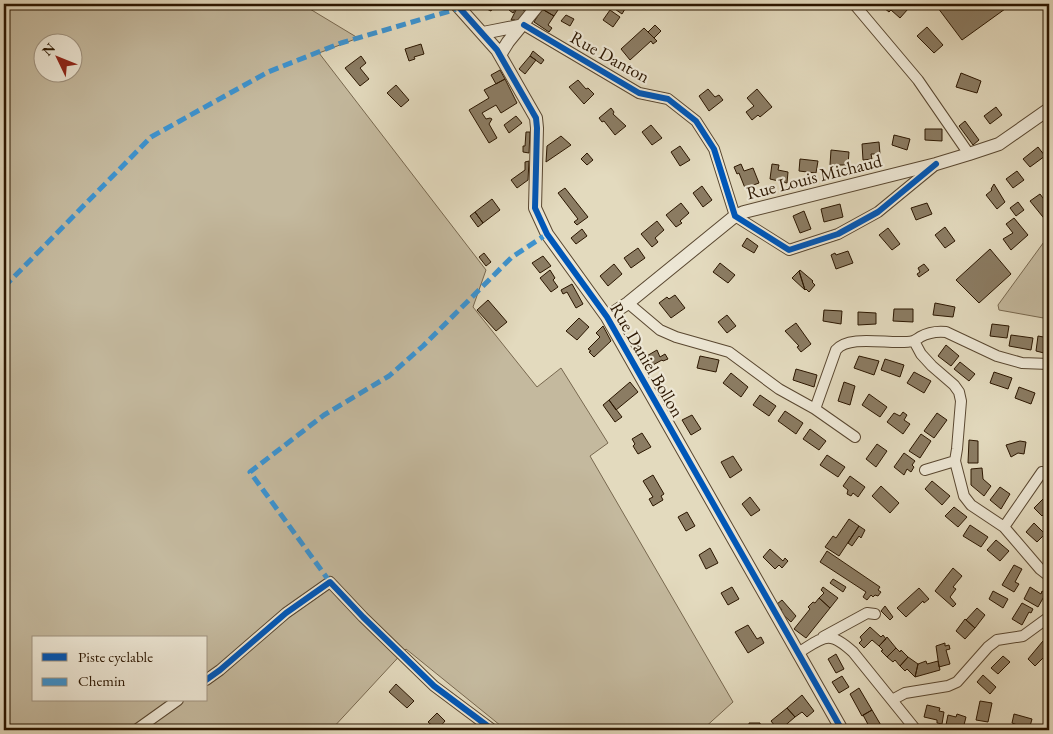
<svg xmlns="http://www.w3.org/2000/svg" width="1053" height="734" viewBox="0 0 1053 734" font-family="'EB Garamond',serif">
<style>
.green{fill:#c4b99e;stroke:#78684f;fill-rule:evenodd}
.building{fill:#8b7c63;stroke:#2b1600}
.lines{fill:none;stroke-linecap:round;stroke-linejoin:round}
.minor-casing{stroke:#594730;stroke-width:12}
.tertiary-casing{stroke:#594730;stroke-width:14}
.minor{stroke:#ede7d5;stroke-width:10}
.tertiary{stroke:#ede7d5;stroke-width:12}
.quiet{stroke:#3c93d0;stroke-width:5;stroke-dasharray:10 5;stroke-linecap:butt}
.cycleway-casing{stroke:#ede7d5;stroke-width:9}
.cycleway{stroke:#0057b8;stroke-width:6}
.labels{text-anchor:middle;stroke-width:4.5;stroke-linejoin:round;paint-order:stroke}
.street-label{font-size:18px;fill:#2b1600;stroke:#ede7d5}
</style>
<rect width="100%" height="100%" fill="#e3dabe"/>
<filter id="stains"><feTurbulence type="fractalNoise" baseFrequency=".004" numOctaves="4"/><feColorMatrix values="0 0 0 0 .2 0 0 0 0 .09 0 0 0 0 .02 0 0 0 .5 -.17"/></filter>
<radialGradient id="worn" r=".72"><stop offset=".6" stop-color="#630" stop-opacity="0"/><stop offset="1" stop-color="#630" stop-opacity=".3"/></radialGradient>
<path class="green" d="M4,4H305V6L358,38L319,53L486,270L473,307L537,387L561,368L608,443L590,456L733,702L702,730H506L406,649L331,730H4ZM42,42H72V72H42ZM34,638H206V700H34Z
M1049,235V319L999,310L998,305Z"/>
<path class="building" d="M476,4H500L497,8L494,6L491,11Z
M504,4H514L518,6L513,13L509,10L510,8Z
M545,4H562L554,16L542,9Z
M614,4H619L625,9L622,14L612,7Z
M889,4H902L908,9L900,18L891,10L889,12L884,8Z
M935,4H1002L1005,9L962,40Z
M518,6L526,12L522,19L515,22V20H511Z
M542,9L554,16L548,25L552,28L549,32L534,22Z
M610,10L620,17L613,27L603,20Z
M566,15L574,19L570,26L561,21Z
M655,25L661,31L654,38L648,32Z
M927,27L943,45L934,53L917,36Z
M644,28L657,41L653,44L651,41L630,60L621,49Z
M421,44L424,54L414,57L415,59L409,61L405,49Z
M533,51L544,60L541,64L530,56Z
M361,56L366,63L360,68L369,79L360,86L345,68Z
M530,56L536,60L525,74L519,69Z
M500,70L505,79L496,84L491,75Z
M961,73L981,81L977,93L956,87Z
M505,79L517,103L501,113L496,105L482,113L486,119L490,118L492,119L489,124L497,138L489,143L469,110L489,98L484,90Z
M578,80L586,89L588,88L594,94L584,104L569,87Z
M396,85L409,100L401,107L387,93Z
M708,89L715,97L719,95L723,100L709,111L699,96Z
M757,89L772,107L760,117L758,115L752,120L746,112L754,106L747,98Z
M996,107L1002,115L990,124L984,116Z
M611,108L614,112L613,114L626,126L615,135L604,121L602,122L599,118Z
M516,116L522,123L509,133L504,125Z
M965,121L979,140L973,145L959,126Z
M651,125L662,138L652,145L642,132Z
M925,129H942V141L925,140Z
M526,132H530L529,153L523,152V146H525Z
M894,135L910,139L907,150L892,145Z
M561,136L571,145L546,162L547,146Z
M879,142L880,154H871L872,159L863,160L862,144Z
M680,146L690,160L680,166L671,152Z
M1038,147L1045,156L1030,167L1023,159Z
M831,150L849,152L848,165H830Z
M587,153L593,160L587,165L581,159Z
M800,159L818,161L816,173L799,171Z
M529,161L528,180L517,188L511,180L525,170V162Z
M741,164L744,171L753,168L759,183L745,188L739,173L737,174L734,167Z
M772,164L779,165L778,170L788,172L787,183L770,179Z
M1017,171L1024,180L1013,188L1006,179Z
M994,184L1005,202L997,209L986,195L992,190L991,189Z
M702,186L712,200L703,207L693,193Z
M565,188L588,217L577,225L574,222L578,219L558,193Z
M1040,194L1049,206V220L1047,222L1030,201Z
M492,199L500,210L483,223L475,212Z
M1018,202L1024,210L1016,216L1010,208Z
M681,203L689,213L680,221L682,223L676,227L666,215Z
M927,203L932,214L916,220L911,208Z
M840,204L843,217L824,222L821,209Z
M804,211L811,229L800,233L793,216Z
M475,212L483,223L478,227L470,216Z
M1014,218L1028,235L1011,250L1003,239L1013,233L1006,224Z
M657,221L664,230L655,238L658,242L652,247L641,234Z
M945,227L955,241L945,248L935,235Z
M888,228L900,244L892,250L879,235Z
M582,229L587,236L576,244L571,238Z
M747,238L758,246L754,253L742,246Z
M638,248L645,258L631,268L624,258Z
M990,249L1011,274L979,303L956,280Z
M848,251L853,263L836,269L831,255L835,253L836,255Z
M484,253L491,262L486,266L479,257Z
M543,256L551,266L540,273L532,263Z
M720,263L735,275L728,283L713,272Z
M614,264L622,274L608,286L600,276Z
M924,264L929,270L919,277L917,274L920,272L918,268Z
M550,270L555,278L553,280L558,287L551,292L540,278Z
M800,270L813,281L812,282L815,285L809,292L806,289L805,290L799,271Z
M799,271L805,290L792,278Z
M572,284L583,304L576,308L567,292L563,294L561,290Z
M675,295L685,308L671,318L659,303L667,297L669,299Z
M488,300L507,322L496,331L477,310Z
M935,303L955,307L953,317L933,315Z
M894,309H913V322L893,321Z
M824,310L842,311L841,324L823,321Z
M858,312L876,313V324L858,325Z
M727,315L736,326L727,333L718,322Z
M579,318L589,327L577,340L566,331Z
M796,323L811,344L801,352L797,347L799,346L785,331Z
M992,324L1009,326L1007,338L990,336Z
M603,326L611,341L594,357L589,352L591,351L588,349L600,337L596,333Z
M1011,335L1033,338L1031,350L1009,346Z
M1038,336L1049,338V349H1045L1044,353L1036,351Z
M946,345L959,356L951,366L938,356Z
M657,350L660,357L665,354L668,359L663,361L662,360L651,366L645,357Z
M700,356L719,360L716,372L697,368Z
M859,356L879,361L874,375L854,368Z
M885,359L904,365L900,377L881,370Z
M960,362L975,374L969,381L954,369Z
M796,369L817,375L814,387L793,380Z
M914,372L931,381L924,393L907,383Z
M994,372L1012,378L1008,389L990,383Z
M731,373L748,387L741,397L723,383Z
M630,382L638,392L616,410L609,400Z
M844,382L855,386L850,405L838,401Z
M1019,387L1035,393L1031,404L1015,398Z
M869,394L887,407L880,417L862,405Z
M760,395L776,406L769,416L753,405Z
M609,400L622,417L615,422L603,405Z
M785,411L803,423L796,434L778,421Z
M903,412L907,415L904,420L910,424L903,434L887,422L894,413L900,416Z
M937,413L947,420L934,438L924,431Z
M692,415L701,429L691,435L682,420Z
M810,429L826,441L819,450L803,439Z
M642,433L651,447L638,454L633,446L635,444L632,439Z
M921,434L931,441L920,458L909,451Z
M969,440L978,441V463H968Z
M1020,441L1026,442L1024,454L1018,453L1011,457L1006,445Z
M877,444L887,451L876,467L866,459Z
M904,453L915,461L912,465L914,467L911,472L907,469L904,475L894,467Z
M827,455L845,467L838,477L820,465Z
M733,456L742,470L730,478L721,462Z
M982,468L983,479L991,486L984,496L971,485V469Z
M653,475L664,494L661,496L663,500L653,506L649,499L653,497L643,481Z
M850,476L865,487L858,497L853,493L851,496L847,494L848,490L843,486Z
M932,481L950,496L942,505L925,489Z
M881,486L899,503L890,513L872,496Z
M1000,487L1010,494L1001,509L990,500Z
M1049,493V509L1042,516L1034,508Z
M750,497L760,510L751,516L742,504Z
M954,507L967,517L958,527L945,516Z
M687,512L695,526L686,531L678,517Z
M849,519L859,526L839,556L825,547L833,536L836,538Z
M1034,523L1045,534L1037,542L1026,532Z
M970,525L988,537L981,547L963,536Z
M859,526L865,530L861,538L859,536L852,546L848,543Z
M996,540L1009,551L1000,561L987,550Z
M710,548L718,563L706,569L699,555Z
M770,549L783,561L785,558L788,561L782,568L779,565L775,569L763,557Z
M827,551L880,587L878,590L881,592L878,596L875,595L873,597L871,595L867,600L863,597L866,592L820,562Z
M1014,565L1022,569L1015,582L1019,584L1014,592L1002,585Z
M953,568L962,576L953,587L956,589L950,597L956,604L953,607L935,591Z
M833,579L846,587L843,592L830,583Z
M732,587L739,599L728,605L721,593Z
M823,587L838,598L830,608L819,598L824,593L821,590Z
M1030,587L1041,594L1042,591L1046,593L1038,607L1024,599Z
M919,588L929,599L924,603L923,601L906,617L897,608Z
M993,591L1008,599L1003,608L989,599Z
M819,598L830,608L806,638L794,629L810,609L808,607L813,602L815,603Z
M782,600L796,616L791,622L780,612L782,610L777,604Z
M1022,603L1033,609L1031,613L1029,612L1022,625L1012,619Z
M885,606L893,617L890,620L881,611Z
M977,608L985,615L975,628L966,620Z
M965,619L975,628L965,639L956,631Z
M748,625L757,639L761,637L764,643L748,653L735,632Z
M870,627L881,637L883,635L886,639L879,646L872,640L864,648L859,643L862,640L860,637Z
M887,637L896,648L887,657L881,651L883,650L879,646Z
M1043,641L1049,648V652L1035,666L1028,659Z
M945,643V646L949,645L950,649L946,650L950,664L939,667L936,646Z
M896,648L900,652L901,650L908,657L900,666L895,660L893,662L887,657Z
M836,654L844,669L836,673L828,659Z
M1003,656L1010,662L998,674L991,668Z
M908,657L918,664L915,677L907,669L905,671L900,666Z
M926,661L927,664L938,661L940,670L915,677L918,664Z
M983,675L996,687L990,694L977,682Z
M842,676L849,687L839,693L832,682Z
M396,684L414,701L407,708L389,692Z
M859,688L872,710L862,716L850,694Z
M802,695L814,711L807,717L802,712L795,717L787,708Z
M980,701L992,703L988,722L976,720Z
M927,705L940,708L939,711L944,712L942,724L937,723V720L924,717Z
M787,708L795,717L781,729L778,730L771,721Z
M872,710L882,727L875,730H871L863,715Z
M437,713L445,721L437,730L428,722Z
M957,714L966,717L963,729L946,725L948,715L956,717Z
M1014,714L1032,719L1029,730L1019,729L1020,726L1012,723Z
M1045,718L1049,719V730H1042Z
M749,723H760L761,730H749Z"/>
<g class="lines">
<g class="minor-casing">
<path id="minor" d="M854,4L918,80L969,154
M524,25L639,93L668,99L696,121L714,149L735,216L789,250L838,234L878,212L934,166
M628,303L660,330L676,337L729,352L779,389L815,409L855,437
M914,341L921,354L932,366L954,385L959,392L961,401L957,449L955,461L964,496L971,505L1004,527L1042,472
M815,409L836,350C850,333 894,346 913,341C914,341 919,338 920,337C929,332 936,331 946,332L997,356L1022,363L1049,364
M925,470L955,461
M1004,527L1040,569L1049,576
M823,637L867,613L875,614
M798,653C824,637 828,629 853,652L916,730
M206,680L220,670L286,613L330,582L363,617L434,686L493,730
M892,700L905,693L948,686L957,682L988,647L997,640L1023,636L1049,617
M136,730L178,700"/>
</g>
<g class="tertiary-casing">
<path id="tertiary" d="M456,4L497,50L536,118L537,128L535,208L547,234L607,317L842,730
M483,33L524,25
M500,55L508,42L539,4
M607,317L628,303L735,216L744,212L936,164L969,154L999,144L1049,109"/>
</g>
<use href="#minor" class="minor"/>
<use href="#tertiary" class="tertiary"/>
<path class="quiet" d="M4,287L151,137L268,72L341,43L460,8
M330,582L250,472L324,415L389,376L423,346L512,257L547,234"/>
<g class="cycleway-casing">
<path id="cycleway" d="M456,4L497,50L536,118L537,128L535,208L547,234L607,317L842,730
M524,25L639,93L668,99L696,121L714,149L735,216L789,250L838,234L878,212L936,164
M206,680L220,670L286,613L330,582L363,617L434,686L493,730"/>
</g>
<use href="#cycleway" class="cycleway"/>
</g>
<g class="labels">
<g class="street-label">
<text transform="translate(610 57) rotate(29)" y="6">Rue Danton</text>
<text transform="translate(814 177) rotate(-14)" y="6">Rue Louis Michaud</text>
<text transform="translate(647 360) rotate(60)" y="6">Rue Daniel Bollon</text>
</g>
</g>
<rect width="1053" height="734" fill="none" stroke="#e3dabe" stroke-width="20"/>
<rect x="5" y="5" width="1043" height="724" fill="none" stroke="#2b1600" stroke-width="2.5"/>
<rect x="10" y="10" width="1033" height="714" fill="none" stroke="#2b1600"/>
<rect x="32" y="636" width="175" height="65" fill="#ede7d5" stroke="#9f9380"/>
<rect x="42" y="653" width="25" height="8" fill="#0057b8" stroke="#9f9380"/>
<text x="78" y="662" font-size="15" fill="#2b1600">Piste cyclable</text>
<rect x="42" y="678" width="25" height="8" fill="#3c93d0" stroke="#9f9380"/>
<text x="78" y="686" font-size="15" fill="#2b1600">Chemin</text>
<g transform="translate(58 58) rotate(313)"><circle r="24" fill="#ede7d5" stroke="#9f9380"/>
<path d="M0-4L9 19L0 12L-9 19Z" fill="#8f2418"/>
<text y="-8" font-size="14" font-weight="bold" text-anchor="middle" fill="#2b1600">N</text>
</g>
<rect width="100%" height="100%" filter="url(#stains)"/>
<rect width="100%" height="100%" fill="url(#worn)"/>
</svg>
